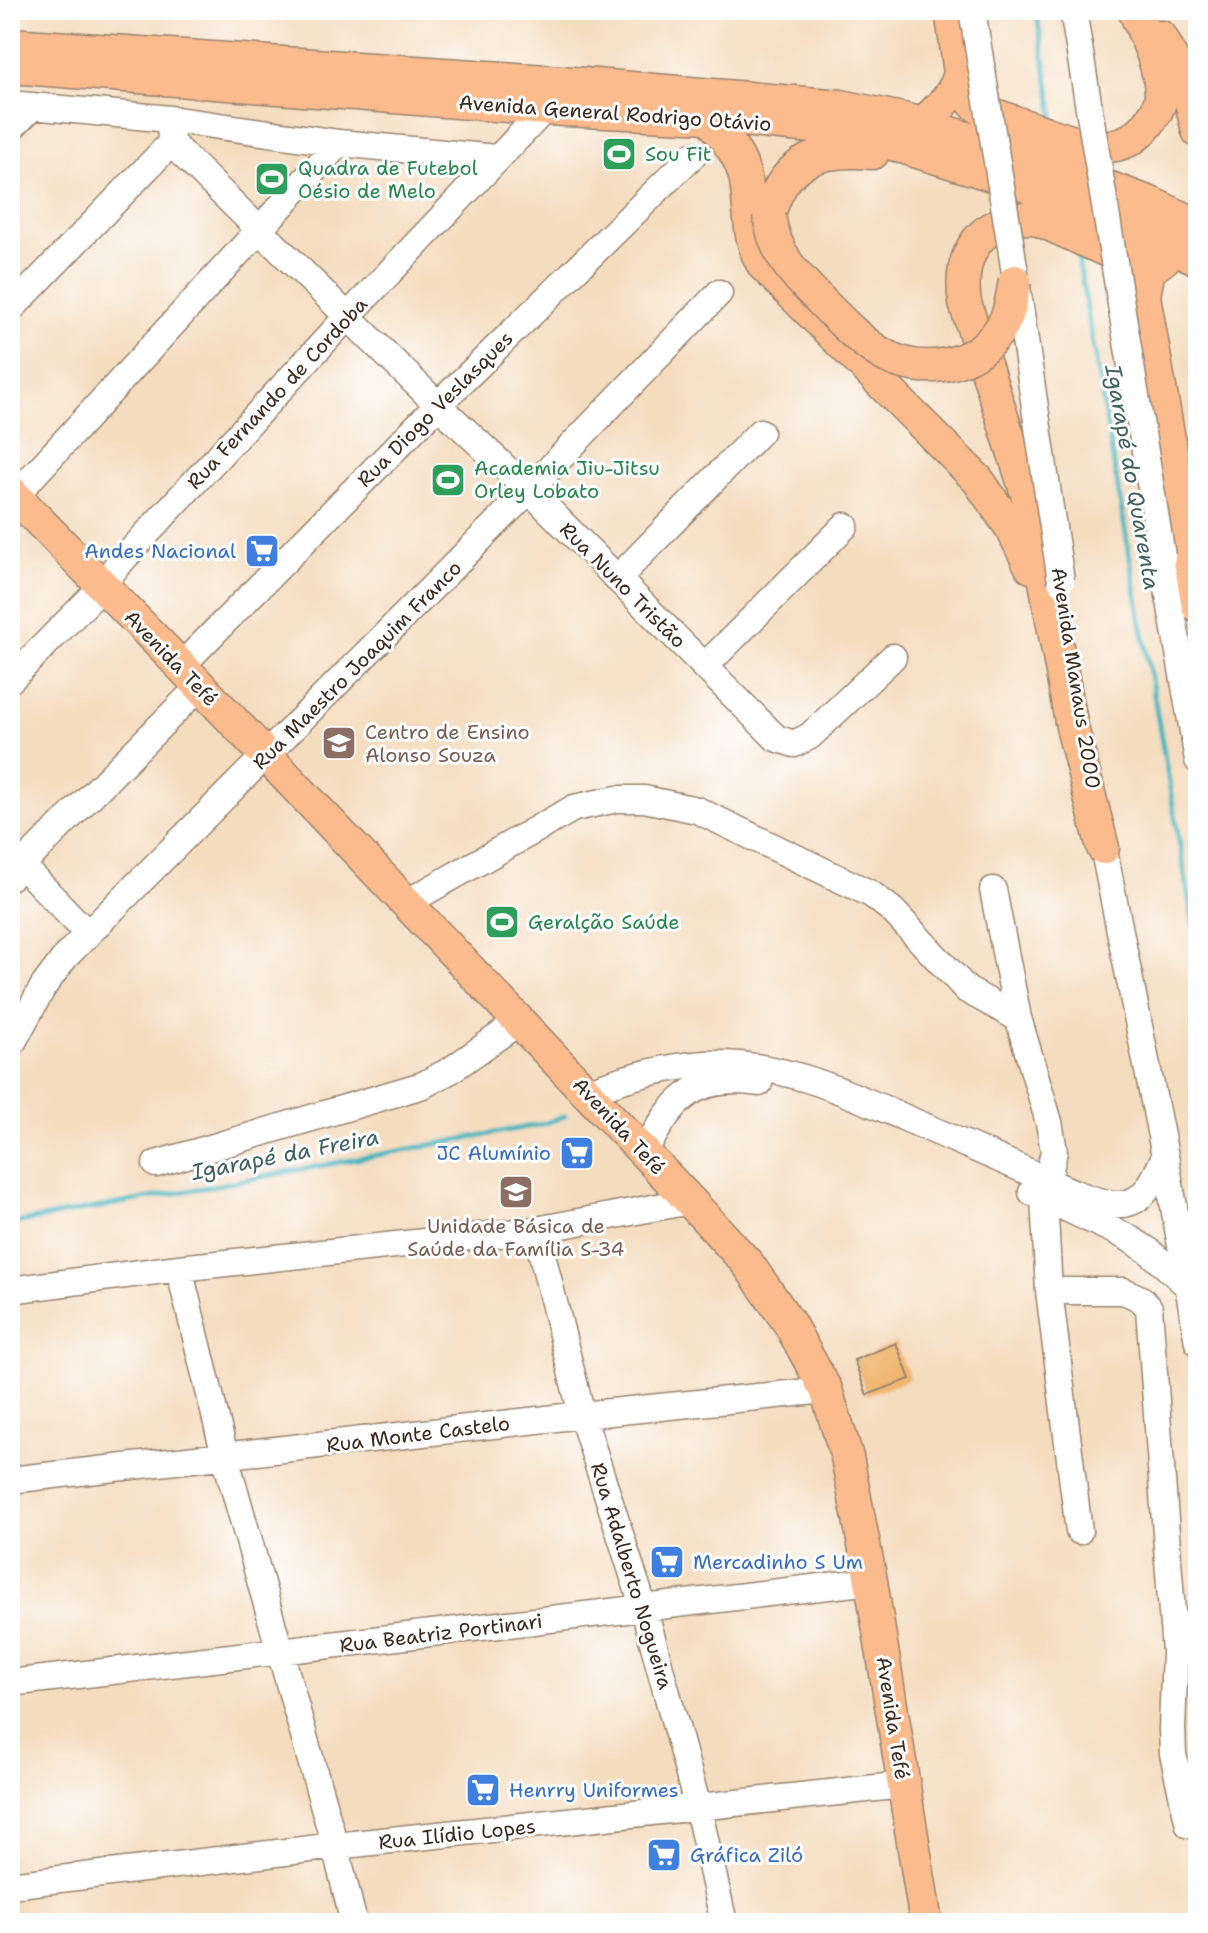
<svg xmlns="http://www.w3.org/2000/svg" width="1208" height="1933" viewBox="0 0 1208 1933" font-family="'Shantell Sans',sans-serif">
<style>
.lines{fill:none;stroke-linecap:round;stroke-linejoin:round}
.stream{stroke:#45b4bf;stroke-width:5}
.building{fill:#efb670}
.minor-casing{stroke:#98836e;stroke-width:29}
.major-casing{stroke:#98836e;stroke-width:35}
.minor{stroke:#fff;stroke-width:26}
.major{stroke:#fbbb8d;stroke-width:32}
.minor-bridge-casing{stroke:#98836e;stroke-width:29;stroke-linecap:butt}
.major-bridge-casing{stroke:#98836e;stroke-width:35;stroke-linecap:butt}
.minor-bridge{stroke:#fff;stroke-width:26}
.major-bridge{stroke:#fbbb8d;stroke-width:32}
.labels{text-anchor:middle;stroke-width:6;stroke-linejoin:round;paint-order:stroke}
.street-label{font-size:20px;fill:#3b2a1e;stroke:#fff}
.leisure-label{font-size:20px;fill:#27864d;stroke:#fff;text-anchor:start}
.shop-label{font-size:20px;fill:#366cbe;stroke:#fff;text-anchor:start}
.education-label{font-size:20px;fill:#785e54;stroke:#fff;text-anchor:start}
.water-label{font-size:22px;font-style:italic;fill:#3f615e;stroke:#fff}
</style>
<rect width="100%" height="100%" fill="#fff"/>
<filter id="ink" filterUnits="userSpaceOnUse"><feTurbulence type="fractalNoise" baseFrequency=".0125" numOctaves="2"/><feDisplacementMap in="SourceGraphic" scale="16" xChannelSelector="R" yChannelSelector="G"/><feConvolveMatrix kernelMatrix="1 2 1 2 8 2 1 2 1" color-interpolation-filters="sRGB"/></filter>
<filter id="wash" filterUnits="userSpaceOnUse"><feTurbulence type="fractalNoise" baseFrequency=".006" numOctaves="4" result="noise"/><feDisplacementMap in="SourceGraphic" scale="32" xChannelSelector="R" yChannelSelector="G"/><feGaussianBlur stdDeviation="1.8" result="paint"/><feColorMatrix in="noise" values="0 0 0 0 0 0 0 0 0 0 0 0 0 0 0 0 0 1.4 0 .05"/><feComposite in="paint" operator="in"/></filter>
<g filter="url(#wash)">
<rect width="100%" height="100%" fill="#f4dcbe"/>
<g class="lines">
<path class="stream" d="M1036,10L1055,123
M1077,252L1198,950
M10,1224L543,1124L565,1116"/>
</g>
<g id="blocks">
<path class="building" d="M896,1343L910,1379L867,1395L854,1360Z"/>
</g>
</g>
<g filter="url(#ink)">
<use href="#blocks" fill-opacity="0" stroke="#98836e" stroke-width="2"/>
<g class="lines">
<g class="minor-casing">
<path id="minor" d="M10,104L170,119L339,143L496,158
M170,119L171,143L438,405L529,490L776,738L794,744L810,736L893,657
M10,129L32,107
M10,310L171,143
M10,501L339,143
M1162,556L1198,760
M617,579L760,432
M181,666L438,405L693,155
M704,667L845,526
M10,680L102,587L116,567L348,316L545,109
M1100,831L1165,1156L1198,1342
M10,853L88,934
M10,877L199,687
M993,890L1018,1018L1049,1122L1054,1151L1044,1198L1049,1291L1079,1531
M406,903L574,808L617,799H644L697,810L871,894L892,910L967,990L1018,1018
M10,1047L43,987L66,956L529,490L719,293
M587,1092C626,1077 663,1067 705,1064C776,1061 839,1089 903,1117C942,1134 981,1151 1020,1168C1046,1180 1095,1206 1123,1204C1147,1201 1156,1175 1165,1156
M644,1153C672,1101 693,1073 759,1083
M156,1164L423,1085L451,1070L520,1021
M1032,1192L1127,1237L1149,1251L1188,1286
M536,1230L582,1415L644,1609L698,1808L724,1923
M179,1268L225,1456L335,1846L354,1923
M10,1290L179,1268L536,1230L690,1201
M1049,1291H1124L1141,1299L1149,1308L1175,1652L1172,1729L1173,1754L1189,1825
M10,1480L582,1415L826,1390
M10,1683L871,1581
M10,1885L335,1846L904,1785"/>
</g>
<g class="major-casing">
<path id="major" d="M1161,37L1188,90L1198,131
M10,44L561,82L841,106L912,121L1022,155L1153,204L1198,225
M10,67L545,109L708,117L823,128L889,143L1027,186L1095,212L1198,259
M960,73C964,91 968,101 984,111C1003,118 1022,125 1041,131C1078,144 1119,161 1148,124C1155,114 1162,104 1161,91C1159,63 1145,36 1134,10
M708,117C724,136 741,155 746,181C751,211 747,240 764,266L978,480L1012,529L1031,567
M922,124C938,109 955,95 960,73L951,10
M769,215C784,159 820,148 873,153
M1164,259L1149,270L1144,296L1198,606
M10,491L181,666L690,1201L748,1264L789,1323L826,1390L847,1457L871,1581L926,1923
M1103,848L1072,727L1031,506L965,303C957,253 982,216 1035,218L1149,270"/>
</g>
<use href="#minor" class="minor"/>
<use href="#major" class="major"/>
<g class="minor-bridge-casing">
<path id="minor-bridge" d="M972,10L1011,247L1061,581
M1073,10L1162,556"/>
</g>
<g class="major-bridge-casing">
<path id="major-bridge" d="M769,215C775,257 797,277 826,306C843,323 861,342 882,354C922,377 975,367 1001,328C1010,314 1012,297 1015,281"/>
</g>
<use href="#minor-bridge" class="minor-bridge"/>
<use href="#major-bridge" class="major-bridge"/>
</g>
</g>
<defs>
<g id="stadium-square" transform="scale(1.8)"><rect x="-9" y="-9" width="18" height="18" rx="4" fill="#2e9e5b" stroke="#fff"/><path d="M0-5a6.5 5 0 1 0 0 10a6.5 5 0 1 0 0-10ZM-3.5-1.8h7v3.6h-7Z" fill="#fff"/></g>
<g id="supermarket-square" transform="scale(1.8)"><rect x="-9" y="-9" width="18" height="18" rx="4" fill="#3f7fe0" stroke="#fff"/><path d="M-6-5.5h2.5l.6 2H6L4.5 2H-2.5L-4.4-4H-6ZM-1.5 3.2a1.3 1.3 0 1 0 .1 0ZM3 3.2a1.3 1.3 0 1 0 .1 0Z" fill="#fff"/></g>
<g id="school-square" transform="scale(1.8)"><rect x="-9" y="-9" width="18" height="18" rx="4" fill="#8d6e63" stroke="#fff"/><path d="M0-5L7-2L0 1L-7-2ZM-4 1L0 2.5L4 1V4Q0 6-4 4Z" fill="#fff"/></g>
</defs>
<g fill-rule="evenodd">
<use href="#stadium-square" x="619" y="154"/>
<use href="#stadium-square" x="272" y="179"/>
<use href="#stadium-square" x="448" y="480"/>
<use href="#supermarket-square" x="262" y="551"/>
<use href="#school-square" x="339" y="743"/>
<use href="#stadium-square" x="502" y="922"/>
<use href="#supermarket-square" x="577" y="1153"/>
<use href="#school-square" x="516" y="1192"/>
<use href="#supermarket-square" x="667" y="1562"/>
<use href="#supermarket-square" x="483" y="1790"/>
<use href="#supermarket-square" x="664" y="1855"/>
</g>
<g class="labels">
<g class="street-label">
<text transform="translate(615 113) rotate(4)" y="7">Avenida General Rodrigo Otávio</text>
<text transform="translate(277 393) rotate(-47)" y="7">Rua Fernando de Cordoba</text>
<text transform="translate(435 409) rotate(-45)" y="7">Rua Diogo Veslasques</text>
<text transform="translate(623 585) rotate(45)" y="7">Rua Nuno Tristão</text>
<text transform="translate(171 658) rotate(46)" y="7">Avenida Tefé</text>
<text transform="translate(357 665) rotate(-45)" y="7">Rua Maestro Joaquim Franco</text>
<text transform="translate(1076 678) rotate(81)" y="7">Avenida Manaus 2000</text>
<text transform="translate(619 1126) rotate(47)" y="7">Avenida Tefé</text>
<text transform="translate(418 1434) rotate(-7)" y="7">Rua Monte Castelo</text>
<text transform="translate(632 1576) rotate(73)" y="7">Rua Adalberto Nogueira</text>
<text transform="translate(441 1633) rotate(-7)" y="7">Rua Beatriz Portinari</text>
<text transform="translate(893 1718) rotate(81)" y="7">Avenida Tefé</text>
<text transform="translate(457 1834) rotate(-6)" y="7">Rua Ilídio Lopes</text>
</g>
<g class="leisure-label">
<text x="645" y="161">Sou Fit</text>
<text x="298" y="175">Quadra de Futebol<tspan x="298" dy="23">Oésio de Melo</tspan></text>
<text x="474" y="475">Academia Jiu-Jitsu<tspan x="474" dy="23">Orley Lobato</tspan></text>
<text x="528" y="929">Geralção Saúde</text>
</g>
<g class="shop-label">
<text x="236" y="558" text-anchor="end">Andes Nacional</text>
<text x="551" y="1160" text-anchor="end">JC Alumínio</text>
<text x="693" y="1569">Mercadinho S Um</text>
<text x="509" y="1797">Henrry Uniformes</text>
<text x="690" y="1862">Gráfica Ziló</text>
</g>
<g class="education-label">
<text x="365" y="739">Centro de Ensino<tspan x="365" dy="23">Alonso Souza</tspan></text>
<text x="516" y="1233" text-anchor="middle">Unidade Básica de<tspan x="516" dy="23">Saúde da Família S-34</tspan></text>
</g>
<g class="water-label">
<text transform="translate(1133 477) rotate(80)" y="8">Igarapé do Quarenta</text>
<text transform="translate(285 1154) rotate(-11)" y="8">Igarapé da Freira</text>
</g>
</g>
<rect width="1208" height="1933" fill="none" stroke="#fff" stroke-width="40"/>
</svg>
